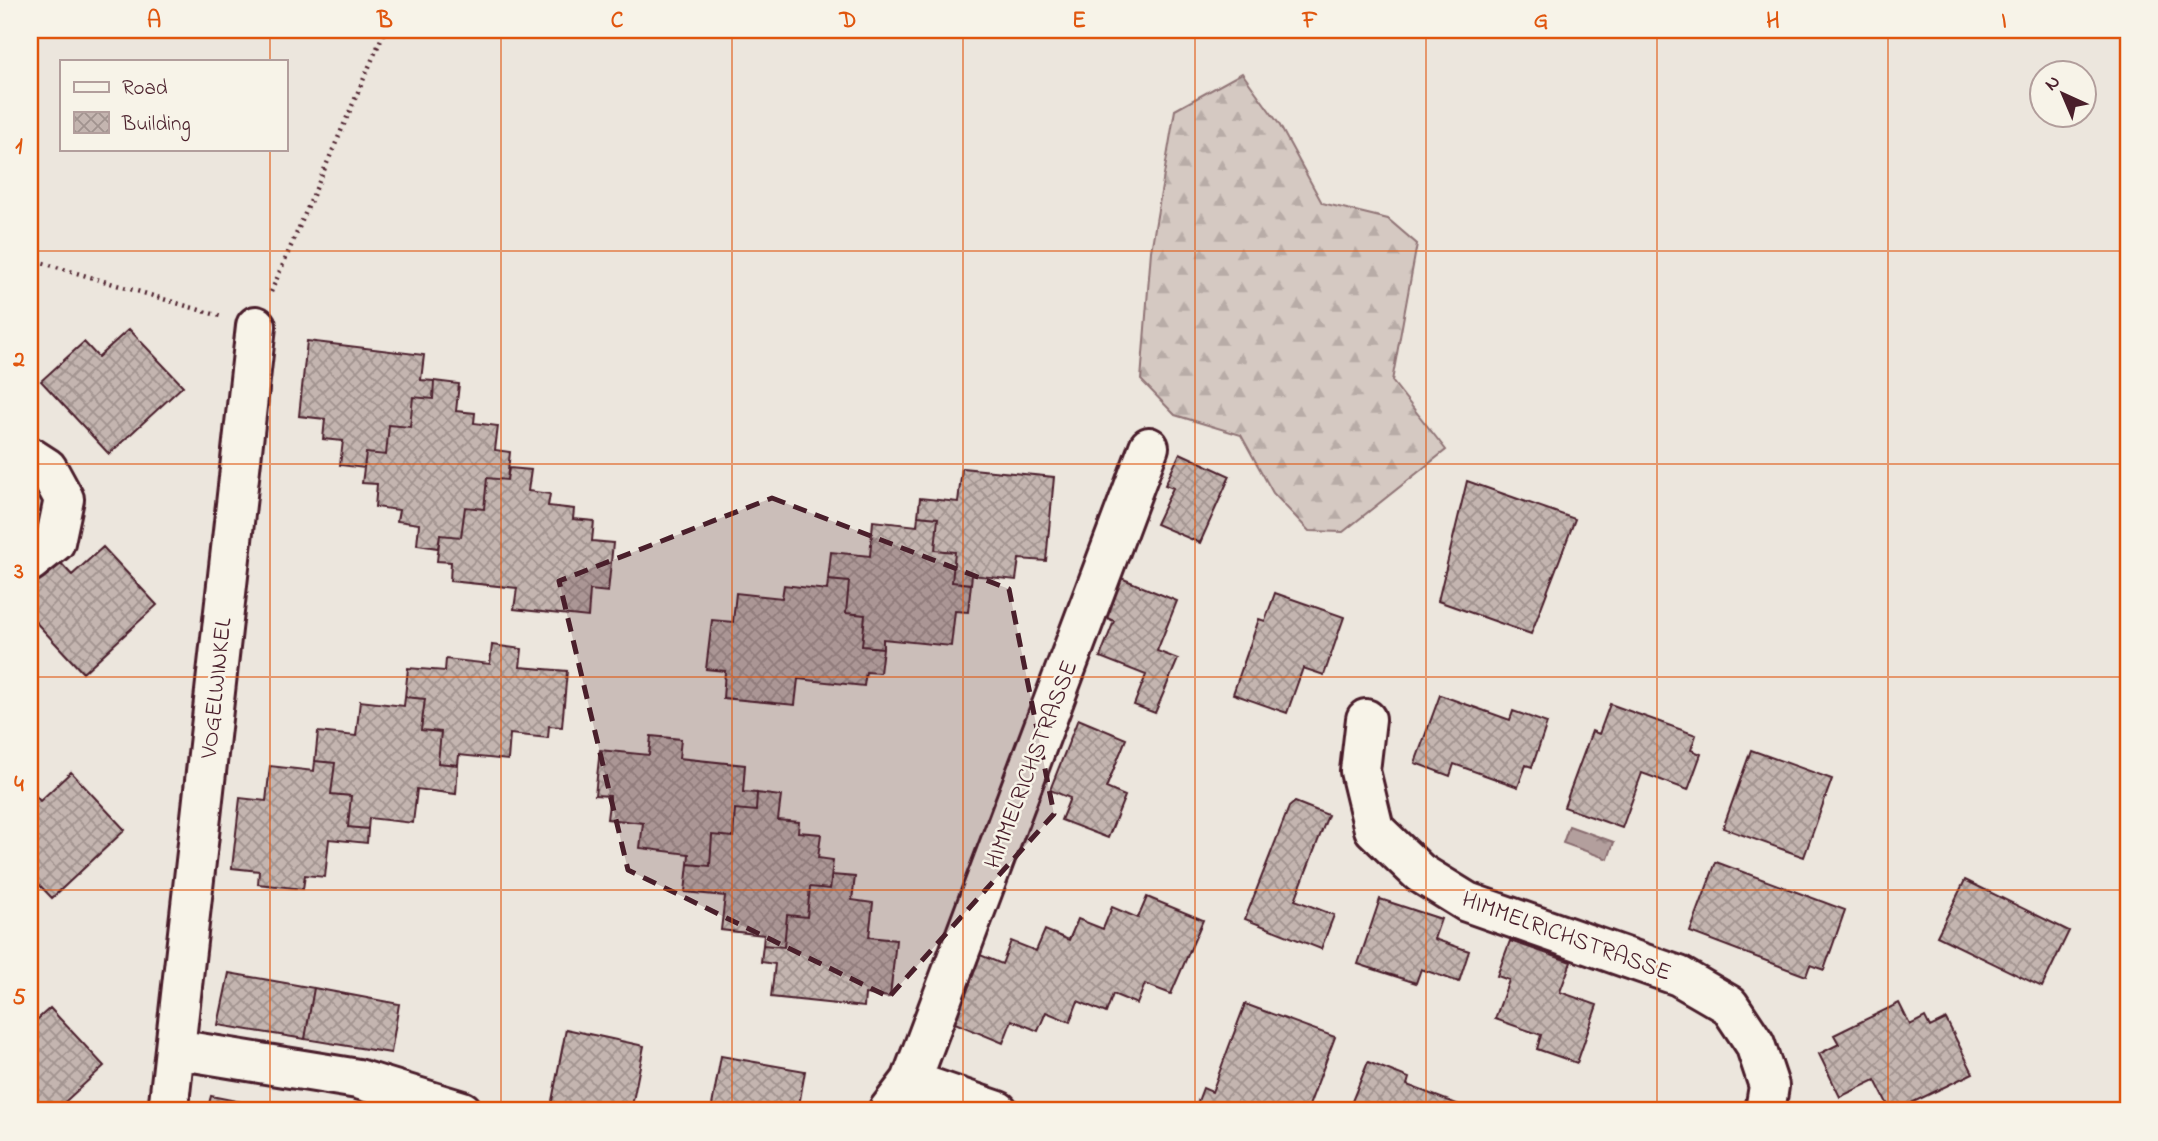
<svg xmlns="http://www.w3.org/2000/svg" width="2158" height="1141" viewBox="0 0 2158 1141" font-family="'Indie Flower',sans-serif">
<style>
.forest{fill:url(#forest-firs);stroke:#907476;stroke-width:2}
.park{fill:url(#park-dots);stroke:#907476;stroke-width:2}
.water{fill:url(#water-ripples);stroke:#896c6f;stroke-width:2}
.building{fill:url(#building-cross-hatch);stroke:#4a1f2b;stroke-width:2}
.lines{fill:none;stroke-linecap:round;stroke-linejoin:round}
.minor-casing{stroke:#4a1f2b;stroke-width:44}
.path{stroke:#4a1f2b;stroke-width:4.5;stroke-dasharray:2 5;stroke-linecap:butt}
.minor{stroke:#f7f3e8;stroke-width:38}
.marked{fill:#4a1f2b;fill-opacity:0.2;stroke:#4a1f2b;stroke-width:5;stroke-dasharray:14 9;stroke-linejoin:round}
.grid{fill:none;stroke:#e0560e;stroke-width:2;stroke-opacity:0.55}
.labels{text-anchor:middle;stroke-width:5;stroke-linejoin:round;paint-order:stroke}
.street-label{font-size:24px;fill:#4a1f2b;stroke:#f7f3e8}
.neatline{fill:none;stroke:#e0560e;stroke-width:2.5}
.grid-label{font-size:23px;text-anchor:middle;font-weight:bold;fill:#e0560e}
</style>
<defs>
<pattern id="forest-firs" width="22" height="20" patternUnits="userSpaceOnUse" patternTransform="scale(1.75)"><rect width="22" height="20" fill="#d5c9c2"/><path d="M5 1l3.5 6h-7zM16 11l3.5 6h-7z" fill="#b8aca7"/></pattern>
<pattern id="park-dots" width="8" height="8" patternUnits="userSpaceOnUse" patternTransform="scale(1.75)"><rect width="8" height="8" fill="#d5c9c2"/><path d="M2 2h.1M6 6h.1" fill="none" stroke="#b8aca7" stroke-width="1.8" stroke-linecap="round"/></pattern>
<pattern id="water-ripples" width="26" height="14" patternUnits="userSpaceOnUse" patternTransform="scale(1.75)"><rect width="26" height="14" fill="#b39f9d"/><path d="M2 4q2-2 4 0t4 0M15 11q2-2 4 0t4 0" fill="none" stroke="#948180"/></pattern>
<pattern id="building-cross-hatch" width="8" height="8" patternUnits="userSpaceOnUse" patternTransform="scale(1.75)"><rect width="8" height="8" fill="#c4b5b0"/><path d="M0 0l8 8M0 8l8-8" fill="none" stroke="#a1938f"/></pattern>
</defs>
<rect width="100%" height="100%" fill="#ece6dd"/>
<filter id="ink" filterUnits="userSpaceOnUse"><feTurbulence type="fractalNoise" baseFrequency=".0143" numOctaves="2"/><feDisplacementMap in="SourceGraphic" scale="14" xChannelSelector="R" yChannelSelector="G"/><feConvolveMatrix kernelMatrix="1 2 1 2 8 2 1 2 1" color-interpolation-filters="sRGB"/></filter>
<g filter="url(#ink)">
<path class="forest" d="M1242,73L1279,124L1322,203L1388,219L1417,244L1392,381L1446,450L1343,532L1309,531L1273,493L1241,435L1175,415L1141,380L1151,251L1175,110Z"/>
<path class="park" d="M37,486L45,490V518L30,532V490Z"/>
<path class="water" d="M1569,826L1614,842L1608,859L1563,843Z"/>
<path class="building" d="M129,329L183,386L109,454L41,381L84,342L98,357Z
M307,341L424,355L421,380L434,381L433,399L413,397L410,427L389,425L386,455L366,453L364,468L340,465L343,441L323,439L325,419L299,416Z
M434,381L459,384L456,411L475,413L474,423L498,426L495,450L510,452L507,480L487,478L484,509L465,507L461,537L440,535L438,548L417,545L419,524L397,521L399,510L375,507L377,484L362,483L366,453L386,455L389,425L410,427L413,397L433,399Z
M1180,453L1230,476L1200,543L1156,524L1173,488L1165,485Z
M509,468L531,470L528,491L550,494L548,506L574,509L573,519L594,521L592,541L613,543L608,592L590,590L588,617L514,609L517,588L450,581L451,562L437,561L440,535L461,537L465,507L484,509L487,478L507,480Z
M962,468L1054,477L1046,561L1019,559L1016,580L972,575L971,584L952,582L955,552L935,550L938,518L918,516L920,498L958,502Z
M1467,481L1575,519L1531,634L1438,601Z
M918,516L938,518L935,550L955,552L952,582L971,584L968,612L955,611L951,646L883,639V648L862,646L865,615L846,613L849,582L828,580L831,552L870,556L873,521L917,526Z
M103,547L157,605L83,673L30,616V586L58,560L72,575Z
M1121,578L1177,601L1157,651L1178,659L1155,713L1134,705L1146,675L1100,657L1114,621L1105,617Z
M828,580L849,582L846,613L865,615L862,646L883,648L880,673L866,672L864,686L798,679L795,705L723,698L725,671L706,669L712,620L733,622L736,593L782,598L784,585L827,590Z
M1275,593L1344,617L1324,675L1303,668L1287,713L1233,694L1259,619L1265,621Z
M492,645L522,649L520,667L567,671L562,727L549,726L548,738L510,734L508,760L459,755L458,765L438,763L441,732L421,730L425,699L405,697L408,668L445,671L446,659L490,664Z
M1440,695L1510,720L1513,711L1547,723L1532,767L1526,765L1518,787L1454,764L1450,776L1415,763Z
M405,697L425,699L421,730L441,732L438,763L458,765L456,794L417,789L413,823L369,818L368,829L348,827L351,796L331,794L335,763L315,761L318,732L356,736L360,701L404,706Z
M1610,704L1696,735L1691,750L1701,754L1688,790L1642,773L1622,828L1564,807L1592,731L1599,734Z
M1078,719L1126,739L1106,788L1125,796L1108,838L1061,820L1070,798L1050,790Z
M651,736L681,739L679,758L745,765L743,792L757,793L756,811L735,809L733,837L712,835L710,866L688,864L689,854L640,848L643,823L607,819L610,796L595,795L600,750L649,755Z
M1751,750L1832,779L1804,857L1723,828Z
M315,761L335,763L331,794L351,796L348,827L368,829L367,843L329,839L325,877L305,875L303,889L258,884L259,871L232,868L240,798L266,801L270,766L314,771Z
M71,772L125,830L52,898L30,875V789L40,801Z
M757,793L781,796L778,820L799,822L798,832L821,834L818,858L833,860L830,889L810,887L807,917L787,915L784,947L763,945L764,935L721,930L725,896L685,892L688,864L710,866L712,835L733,837L735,809L756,811Z
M1295,802L1328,815L1295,900L1334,915L1321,949L1245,919L1289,807Z
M1716,862L1845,910L1824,970L1810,965L1806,976L1690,932Z
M832,875L855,877L852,900L873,903L869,937L896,940L890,997L865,994L864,1007L771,997L775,964L761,962L763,945L784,947L787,915L807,917L810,887L830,889Z
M1965,880L2069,931L2042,987L1937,936Z
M1147,897L1203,920L1171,994L1145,984L1137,1004L1113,994L1106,1013L1078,1001L1070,1022L1046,1012L1038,1031L1012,1020L1003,1043L950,1021L978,954L1002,964L1011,941L1036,951L1045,930L1069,940L1078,919L1103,929L1112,907L1138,918Z
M1380,899L1441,919L1434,939L1469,951L1459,982L1421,969L1416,983L1358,964Z
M1510,941L1571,962L1560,992L1597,1005L1577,1063L1537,1049L1541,1035L1495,1019L1509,980L1497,976Z
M229,973L314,988L305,1039L218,1025Z
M314,988L399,1004L391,1053L305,1039Z
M1899,1003L1910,1025L1925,1017L1930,1027L1946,1019L1973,1073L1895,1111H1891L1875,1080L1840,1097L1819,1054L1839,1044L1834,1035Z
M1245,1004L1335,1037L1307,1111H1217L1197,1104L1203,1088L1212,1092Z
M50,1008L104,1066L55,1111H30V1026Z
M566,1029L644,1046L631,1111H578L551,1106Z
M721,1056L805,1071L798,1111H711Z
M1368,1062L1409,1078L1407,1085L1465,1107L1464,1111H1348Z
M211,1096L281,1110V1111H207Z
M302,1107L326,1111H301Z"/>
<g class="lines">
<g class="minor-casing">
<path id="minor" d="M30,457L47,468L64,499L55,542L30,562
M1366,719L1360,771L1374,829L1420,873L1467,902L1679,976L1729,1005L1755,1044L1769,1086L1765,1111
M175,1049L358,1079L462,1111
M911,1081L1149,447
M168,1111L256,326
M888,1111L911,1081L998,1111"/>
</g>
<path class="path" d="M30,259L220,316
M271,292L385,30"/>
<use href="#minor" class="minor"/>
</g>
</g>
<path class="marked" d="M772,498L1009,589L1054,814L889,997L628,870L559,581Z"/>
<path class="grid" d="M270,30V61M501,30V1111M732,30V1111M963,30V1111M1195,30V1111M1426,30V1111M1657,30V1111M1888,30V1111M270,149V1111M30,251H2128M30,464H2128M30,677H2128M30,890H2128"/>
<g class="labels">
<g class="street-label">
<text transform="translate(215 688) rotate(-84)" y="8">VOGELWINKEL</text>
<text transform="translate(1030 764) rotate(-69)" y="8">HIMMELRICHSTRASSE</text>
<text transform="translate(1567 935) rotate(20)" y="8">HIMMELRICHSTRASSE</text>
</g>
</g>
<rect width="2158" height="1141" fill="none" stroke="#f7f3e8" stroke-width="77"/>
<rect x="60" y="60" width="228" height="91" fill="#f7f3e8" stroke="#b29e9c" stroke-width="2"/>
<rect x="74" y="82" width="35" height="10" fill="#f7f3e8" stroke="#b29e9c" stroke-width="2"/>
<text x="122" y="94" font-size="21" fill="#4a1f2b">Road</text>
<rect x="74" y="112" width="35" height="21" fill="url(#building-cross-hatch)" stroke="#b29e9c" stroke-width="2"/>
<text x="122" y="130" font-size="21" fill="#4a1f2b">Building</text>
<g transform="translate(2063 94) rotate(316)"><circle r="33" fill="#f7f3e8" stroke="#b29e9c" stroke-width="2"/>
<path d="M0-5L12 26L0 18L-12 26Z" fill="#4a1f2b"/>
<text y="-10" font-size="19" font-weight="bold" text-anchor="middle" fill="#4a1f2b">N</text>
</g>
<rect x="38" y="38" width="2082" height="1064" class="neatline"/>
<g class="grid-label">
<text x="154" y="27">A</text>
<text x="385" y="27">B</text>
<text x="617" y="27">C</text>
<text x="848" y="27">D</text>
<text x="1079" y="27">E</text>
<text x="1310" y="27">F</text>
<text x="1541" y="27">G</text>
<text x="1773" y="27">H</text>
<text x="2004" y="27">I</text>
<text x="19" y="153">1</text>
<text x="19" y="366">2</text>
<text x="19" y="578">3</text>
<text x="19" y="791">4</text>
<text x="19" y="1004">5</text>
</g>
</svg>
